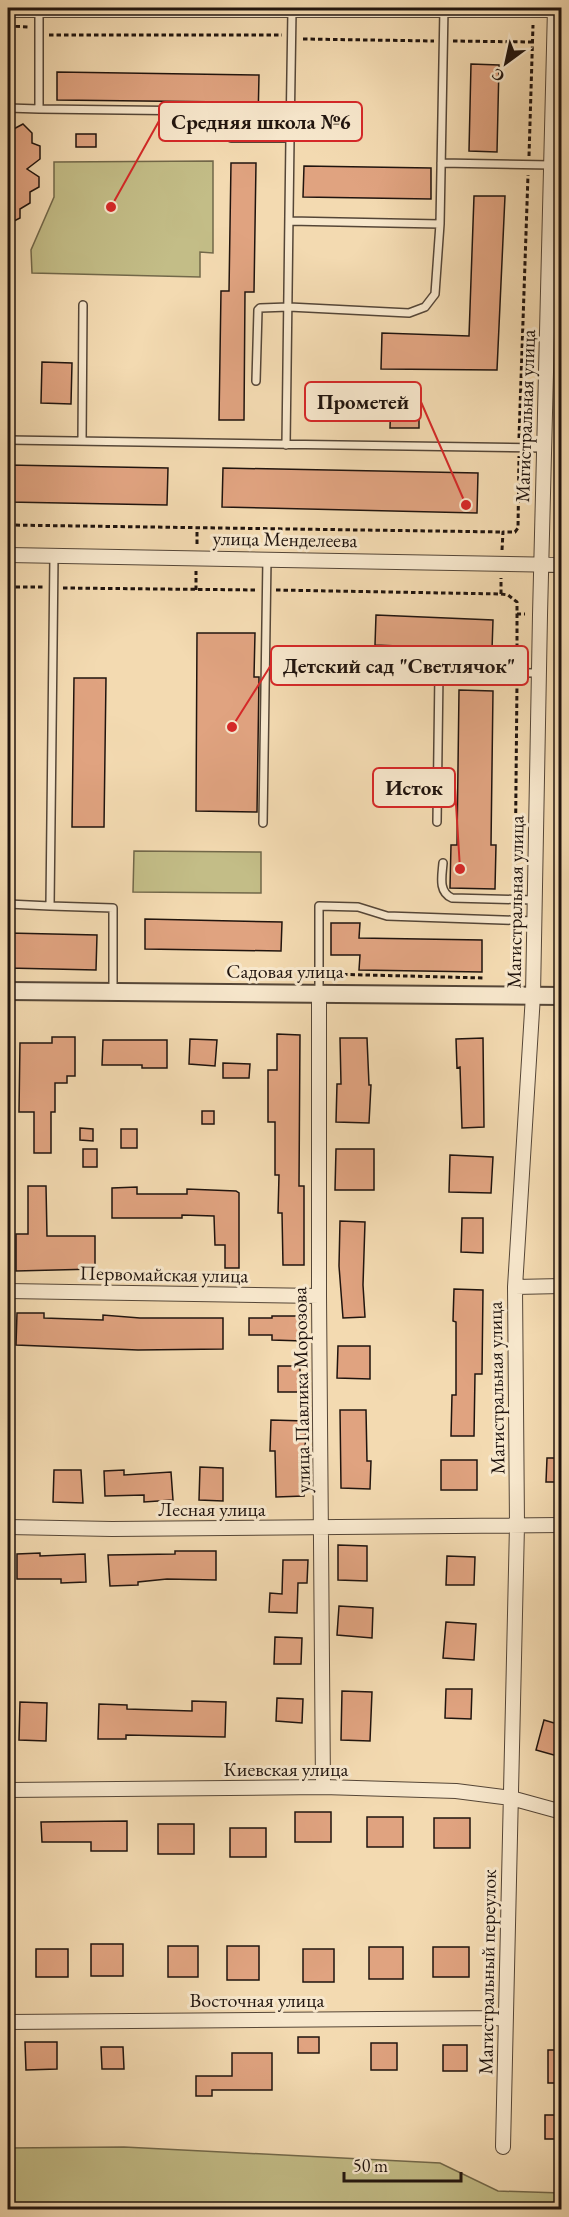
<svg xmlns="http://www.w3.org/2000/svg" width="569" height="2217" viewBox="0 0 569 2217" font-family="'EB Garamond',serif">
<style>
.green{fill:#c3bd87;stroke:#72684a;stroke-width:1.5}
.building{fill:#e0a380;stroke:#20140e;stroke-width:1.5}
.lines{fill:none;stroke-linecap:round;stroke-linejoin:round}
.service-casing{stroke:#554637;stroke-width:10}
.minor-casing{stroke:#554637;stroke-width:16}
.tertiary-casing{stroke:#554637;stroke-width:20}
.path{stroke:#20140e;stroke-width:3;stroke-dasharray:4.5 3;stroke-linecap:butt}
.service{stroke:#f7e7cc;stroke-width:7}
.minor{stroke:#f7e7cc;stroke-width:14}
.tertiary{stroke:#f7e7cc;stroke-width:16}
.labels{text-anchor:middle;stroke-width:6;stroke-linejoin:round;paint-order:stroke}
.street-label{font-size:20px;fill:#20140e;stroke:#f7e7cc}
.leader{fill:none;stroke:#d62828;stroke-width:2}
.callout-dot{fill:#d62828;stroke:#f7e7cc;stroke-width:2}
.callout{fill:#f7e7cc;stroke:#d62828;stroke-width:2}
.callout-label{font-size:21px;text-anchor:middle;font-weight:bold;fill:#20140e}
</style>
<rect width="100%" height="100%" fill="#f3dab1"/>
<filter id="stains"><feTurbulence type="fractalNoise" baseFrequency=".00333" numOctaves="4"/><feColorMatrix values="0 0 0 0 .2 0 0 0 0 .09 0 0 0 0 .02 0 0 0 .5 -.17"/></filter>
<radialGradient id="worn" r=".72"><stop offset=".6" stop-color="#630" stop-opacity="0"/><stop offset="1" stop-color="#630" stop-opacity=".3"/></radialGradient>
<path class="green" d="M213,161V253L200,252V277L32,273L31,250L54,197V162Z
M134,851L261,852V893L133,892Z
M124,2147L440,2163L498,2191L561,2193V2209H8V2148Z"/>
<path class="building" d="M471,64L499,65L497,152L469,151Z
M57,72L259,75L258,122L227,121L228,102L57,100Z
M23,124L32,133V143L40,146V159L27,169L39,177V187L30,192V203L20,209V218L8,224V132Z
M76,134H96V147H76Z
M231,163H256L254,292H245L244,420H219L221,291H229Z
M304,166L431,168V199L303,197Z
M474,196H505L497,370L381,369L382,333L469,336Z
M42,362L72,363L71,404L41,403Z
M391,397H419V428H390Z
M8,465L168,468L167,505L8,502Z
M223,468L478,473L477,513L222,507Z
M376,615L493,620L492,650L375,645Z
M197,633H255L254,677H259L257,812L196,811Z
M74,678H106L104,827H72Z
M459,690L493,691L491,845H496L495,889L450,888L451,845H457Z
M145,919L282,922L281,951L145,949Z
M331,923H360L359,938L482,940V972L359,970L360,955H331Z
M8,933L97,935L96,970L8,968Z
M277,1034L300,1035L299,1186H304V1265H283L282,1213H278L279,1175H275V1122H268V1070H277Z
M52,1037H75V1076H67V1083H55V1112H51V1153H34V1112H19L20,1043H52Z
M340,1038H367L369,1085H371L369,1123L336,1122L337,1084H341Z
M483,1038L484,1127L462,1128L460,1067L457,1068L456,1039Z
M190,1039L217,1040L215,1066L189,1064Z
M103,1040H167V1068H142V1065H102Z
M223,1063L250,1064L249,1078H223Z
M202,1111H214V1124H202Z
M80,1128L93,1129V1141L80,1140Z
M121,1129H137V1148H121Z
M83,1149H97V1167H83Z
M336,1149H374V1190H335Z
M450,1155L493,1157L491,1193L449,1192Z
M28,1186H46L47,1236H95V1269L16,1271V1234H28Z
M137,1187V1194H187V1189L236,1191L239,1193V1268H225V1245H215L214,1216L182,1215V1218H112V1188Z
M462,1218H483V1253L461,1252Z
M340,1221L365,1222L363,1285L365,1317L343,1318L339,1266Z
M454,1289L483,1290L482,1374H475L474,1436H451L452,1395H456V1322L453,1321Z
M17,1313H44V1318L103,1320V1315L140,1318H223V1349L138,1350L16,1345Z
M272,1316H303V1341L272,1340V1335H249V1318H272Z
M338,1346H370V1379L337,1378Z
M278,1366H300V1392H278Z
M340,1410H366L367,1461H371L370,1489L341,1488Z
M271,1420L306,1421L305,1451H303L304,1496L276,1497L275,1451H270Z
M547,1458H561V1482H546Z
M441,1460H477V1490H441Z
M200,1467L223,1468V1501L199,1500Z
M54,1470H81L83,1503L53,1502Z
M124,1470V1475L171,1472L173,1500L144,1502V1495L105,1496L104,1471Z
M338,1545L367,1546V1581L338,1580Z
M175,1551H216V1580L167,1579L138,1582V1585L110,1586L108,1555L175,1554Z
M40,1553V1556L85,1554L86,1582L61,1583V1579H17V1554Z
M447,1556L475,1557L474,1585H446Z
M283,1560H308L307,1583H298L297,1613L269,1612L270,1593L282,1594Z
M339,1606L373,1608L372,1638L337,1635Z
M446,1622L476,1624L474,1660L443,1658Z
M275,1637L302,1638L301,1664H274Z
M446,1689H472L471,1719L445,1718Z
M342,1691L372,1692L370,1741L341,1740Z
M277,1698L303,1699L302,1723L276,1721Z
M192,1701L226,1702L225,1737L126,1735V1739H98L99,1704L127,1705V1709L192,1711Z
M20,1702L47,1703L46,1741L19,1740Z
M544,1720L561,1725V1757L536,1750Z
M295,1812H331V1842H295Z
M367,1817H403V1847H367Z
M434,1818H470V1848H434Z
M127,1821V1851H91V1842H42L41,1822Z
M158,1824H194V1854H158Z
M230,1828H266V1857H230Z
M91,1944H123V1976H91Z
M168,1946H198V1977H168Z
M227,1946H259V1980H227Z
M369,1947H403V1979H369Z
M433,1947H469V1977H433Z
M36,1949H68V1977H36Z
M303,1949H334V1982H303Z
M298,2037H319V2053H298Z
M25,2042H57V2069L26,2070Z
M371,2043H397V2070H371Z
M443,2045H467V2071H443Z
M101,2047H123L124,2069H102Z
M548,2050H561V2083H548Z
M232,2053H272V2090H212V2096H196V2076H232Z
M545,2115H561V2139H545Z"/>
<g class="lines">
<g class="service-casing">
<path id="service" d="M39,10V109L207,111C219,118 218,132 231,138H290L292,10
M8,108L39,109
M441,163L551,165
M289,221L440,224
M256,381L258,310L260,308L289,307L409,313L425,307L435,294L440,224L444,8
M8,440L544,448
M82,441L83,305
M286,445L290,138
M54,556L50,906L113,908V990
M437,822L439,672L538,673
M263,823L267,558
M443,863C442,876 438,892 452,898L534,900
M8,904L50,906
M319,992V906L358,907L387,916L534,921"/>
</g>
<g class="minor-casing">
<path id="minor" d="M8,10H555
M8,555L562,565
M319,992V1296L323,1787
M515,1287L562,1286
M8,1291L319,1296
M8,1527L112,1529L562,1525
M8,1790L323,1787L456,1791L511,1798L562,1812
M8,2022L506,2018
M503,2147L517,1525L515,1287L533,995L540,615L555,8"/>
</g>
<g class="tertiary-casing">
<path id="tertiary" d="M8,991L562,996"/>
</g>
<path class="path" d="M8,26L28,27
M49,35H282
M303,39L434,41
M453,41L532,42
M529,156L533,25
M519,438L528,175
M559,491V521L562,528
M8,525L503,532
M197,544V528
M502,550L503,532H515L518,528L519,456
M8,587H44
M63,588L257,590
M196,590V571
M276,590L501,594L508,595L517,602V614H525
M501,594V578
M517,663V614
M515,888L517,682
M328,974L484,978
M511,978L514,979L515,931"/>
<use href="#service" class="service"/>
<use href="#minor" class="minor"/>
<use href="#tertiary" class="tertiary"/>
</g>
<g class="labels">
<g class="street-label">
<text transform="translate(525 416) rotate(-88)" y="7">Магистральная улица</text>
<text transform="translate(285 539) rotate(1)" y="7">улица Менделеева</text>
<text transform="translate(515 902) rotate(-89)" y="7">Магистральная улица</text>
<text x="285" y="978">Садовая улица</text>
<text transform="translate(164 1274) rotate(1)" y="7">Первомайская улица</text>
<text transform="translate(496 1388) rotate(-91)" y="7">Магистральная улица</text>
<text transform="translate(301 1390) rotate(-91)" y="7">улица Павлика Морозова</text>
<text x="212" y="1516">Лесная улица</text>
<text x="286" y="1776">Киевская улица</text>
<text transform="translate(487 1972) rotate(-89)" y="7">Магистральный переулок</text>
<text x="257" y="2007">Восточная улица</text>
</g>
</g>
<path class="leader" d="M111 207L159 121M466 505L421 402M232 727L271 665M460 869L455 788"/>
<g class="callout-dot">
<circle cx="111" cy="207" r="6"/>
<circle cx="466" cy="505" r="6"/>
<circle cx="232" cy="727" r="6"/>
<circle cx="460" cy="869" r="6"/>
</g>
<g class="callout">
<rect x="159" y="102" width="203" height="39" rx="6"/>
<rect x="305" y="382" width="116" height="39" rx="6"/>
<rect x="271" y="646" width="257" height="39" rx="6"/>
<rect x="373" y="768" width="82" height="39" rx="6"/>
</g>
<g class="callout-label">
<text x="261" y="129">Средняя школа №6</text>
<text x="363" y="409">Прометей</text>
<text x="399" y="673">Детский сад "Светлячок"</text>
<text x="414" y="795">Исток</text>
</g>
<rect width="569" height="2217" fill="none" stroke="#f3dab1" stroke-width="30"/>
<rect x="9" y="9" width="551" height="2199" fill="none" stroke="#20140e" stroke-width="3"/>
<rect x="15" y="15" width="539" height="2187" fill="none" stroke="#20140e" stroke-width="1.5"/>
<g transform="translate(506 63) rotate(213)" stroke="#f7e7cc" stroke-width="4.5" paint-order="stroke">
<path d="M0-4.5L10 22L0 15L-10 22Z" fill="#20140e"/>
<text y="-9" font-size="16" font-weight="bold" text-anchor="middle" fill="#20140e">С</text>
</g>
<path d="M344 2172v9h117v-9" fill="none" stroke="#20140e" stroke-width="3"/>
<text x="353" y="2172" font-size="18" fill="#20140e" stroke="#f7e7cc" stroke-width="4.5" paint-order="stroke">50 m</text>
<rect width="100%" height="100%" filter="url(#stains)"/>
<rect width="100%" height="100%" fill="url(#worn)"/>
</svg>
